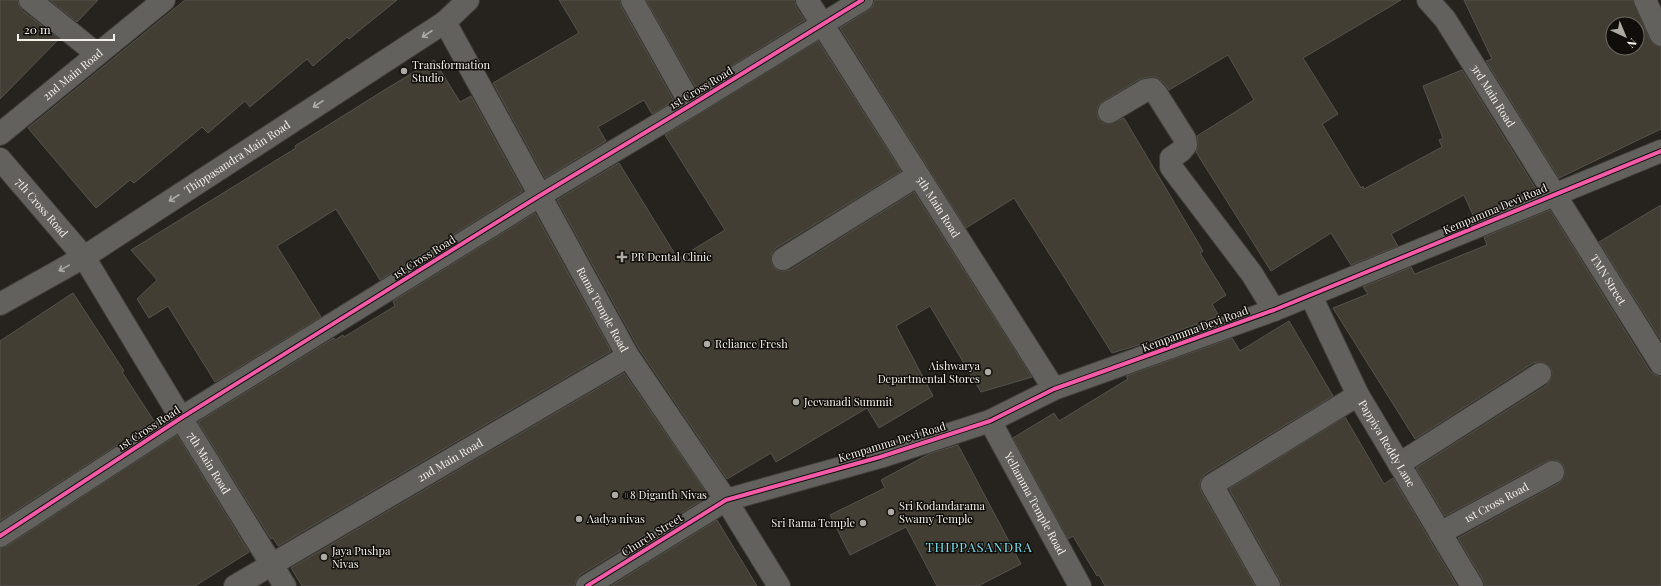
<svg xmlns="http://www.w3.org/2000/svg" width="1661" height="586" viewBox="0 0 1661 586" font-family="'Playfair Display',serif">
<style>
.building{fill:#423e33;stroke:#56534f;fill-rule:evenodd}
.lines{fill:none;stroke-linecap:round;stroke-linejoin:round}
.minor-casing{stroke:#403e3a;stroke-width:24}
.minor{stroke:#63615d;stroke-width:22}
.cycleway-casing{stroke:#100d0a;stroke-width:6}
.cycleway{stroke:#f35aa7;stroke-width:4}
.oneway{stroke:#acaaa4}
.poi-dot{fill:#adaaa4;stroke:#100d0a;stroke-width:1.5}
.labels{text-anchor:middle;stroke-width:3;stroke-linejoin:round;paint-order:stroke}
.poi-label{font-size:11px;fill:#f5f2ec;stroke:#100d0a;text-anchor:start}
.street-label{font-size:11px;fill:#f5f2ec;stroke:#100d0a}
.quarter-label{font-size:13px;letter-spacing:1px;fill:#76e0ee;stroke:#100d0a}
</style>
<rect width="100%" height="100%" fill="#26231e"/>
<path class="building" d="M0,0H18L19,5L22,10L59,39L0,99Z
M50,0H98L77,22Z
M185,0H397L349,39L347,37L313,66L307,59L250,107L245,101L208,133L202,127L134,183L130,180L96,208L28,128Z
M559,0H620L621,6L674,101L652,114L644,100L598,127L606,141L545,178L493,83L579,33Z
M646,0H795L796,7L805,20L696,88Z
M874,0H1401L1303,58L1338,114L1322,124L1361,188L1363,186L1364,189L1442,147L1439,140L1443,138L1423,86L1462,70L1536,189L1473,215L1464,195L1391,234L1398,246L1351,265L1331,233L1271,271L1196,152L1198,148L1197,136L1254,100L1228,55L1169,90L1165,84L1156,77H1150L1140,79L1102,102L1098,106L1097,112L1098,118L1103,123L1109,124L1124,118L1203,251L1200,253L1226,295L1212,304L1219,316L1145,343L1112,353L1014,198L966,228L840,28L869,10L873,6Z
M1464,0H1633L1650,40L1654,45L1661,47V129L1559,178L1486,61L1492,59ZM1613,24H1637V48H1613Z
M818,41L901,171L776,248L772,253L771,259L773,266L777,270L783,271L790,270L914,192L1032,377L981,392L930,306L896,326L933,396L879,428L867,408L776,462L771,453L727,479L639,349L557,200L619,163L678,259L725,230L665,135Z
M434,60L460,102L471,96L523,191L380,280L336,209L277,246L321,317L215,382L168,306L149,318L137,299L157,280L131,250L296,148L295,146L386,89Z
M1661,205V340L1599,242Z
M1550,210L1650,371L1655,375L1661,376V586H1484L1483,580L1458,538L1559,483L1563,479L1565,473L1564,466L1559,461L1554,460L1547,461L1445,516L1416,468L1547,385L1551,379L1552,373L1551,368L1545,363L1539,362L1533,363L1415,439L1333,308L1368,294L1363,287L1411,267L1415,274L1487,245L1484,237Z
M535,213L611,351L278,546L273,538L271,539L198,422L334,338L335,340L343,335L344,337L395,306L393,301Z
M73,293L124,371L122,372L154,421L0,521V341Z
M1289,321L1333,396L1205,474L1201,479L1200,485L1201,491L1255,586H1105L1099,575L1097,576L1073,536L1068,539L1013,438L1054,413L1059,421L1128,379L1126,376L1232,338L1240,351Z
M624,373L706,492L702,495L704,499L580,575L576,580L575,586H302L291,568Z
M1345,417L1384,484L1393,478L1457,586H1281L1280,580L1229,489Z
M177,435L249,552L195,586H0V548L7,546Z
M958,445L1021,564L978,586H937L906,527L850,555L830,515L885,488L881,480L931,453Z
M717,520L757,586H611Z"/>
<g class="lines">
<g class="minor-casing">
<g id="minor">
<path d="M30,0L97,54"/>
<path d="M632,0L691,105"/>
<path id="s1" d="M807,0L1054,389"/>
<path id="s2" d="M1428,0L1445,19L1661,364"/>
<path d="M1645,0L1661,35"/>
<path id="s3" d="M445,22L628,356L726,500L779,586"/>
<path d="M1109,112L1146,90L1152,89L1156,93L1185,139L1186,145L1181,151L1171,158V167L1252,274L1274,310"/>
<path id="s4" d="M0,134L164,0"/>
<path id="s5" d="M0,159L84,257L181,418L285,586"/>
<path d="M783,259L918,175"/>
<path id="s6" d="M1311,296L1358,395L1472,586"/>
<path id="s7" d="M0,304L84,257L445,22L468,0"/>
<path id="s8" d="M990,421L1080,586"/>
<path d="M1399,464L1540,374"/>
<path id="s9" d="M1440,533L1553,472"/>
<path d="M0,536L181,418L539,196L691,105L862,0"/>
<path id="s10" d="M235,586L628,356"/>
<path d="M587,586L726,500L880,457L990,421L1054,389L1274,310L1661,151"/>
<path d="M1269,586L1212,485L1358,395"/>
</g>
</g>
<use href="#minor" class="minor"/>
<g class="cycleway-casing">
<path id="cycleway" d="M0,536L181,418L539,196L691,105L862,0
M587,586L726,500L880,457L990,421L1054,389L1274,310L1661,151"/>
</g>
<use href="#cycleway" class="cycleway"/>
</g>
<defs><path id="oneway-shaft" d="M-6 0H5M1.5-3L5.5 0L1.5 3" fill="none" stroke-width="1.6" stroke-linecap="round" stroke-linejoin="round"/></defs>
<g class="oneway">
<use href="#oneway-shaft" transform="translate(427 34) rotate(147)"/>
<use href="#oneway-shaft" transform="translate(318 104) rotate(147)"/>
<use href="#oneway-shaft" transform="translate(174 198) rotate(147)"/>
<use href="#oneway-shaft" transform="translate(64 268) rotate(151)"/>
</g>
<g class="poi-dot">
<circle cx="404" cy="71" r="4"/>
<path d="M620 251h4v4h4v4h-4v4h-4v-4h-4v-4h4z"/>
<circle cx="707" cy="344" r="4"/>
<circle cx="988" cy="372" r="4"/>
<circle cx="796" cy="402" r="4"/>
<circle cx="615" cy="495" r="4"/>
<circle cx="891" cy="512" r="4"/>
<circle cx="579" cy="519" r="4"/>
<circle cx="863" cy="523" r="4"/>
<circle cx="324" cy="557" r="4"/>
</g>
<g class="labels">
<g class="poi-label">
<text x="412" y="69">Transformation<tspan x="412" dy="13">Studio</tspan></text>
<text x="631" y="261">PR Dental Clinic</text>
<text x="715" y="348">Reliance Fresh</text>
<text x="980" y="370" text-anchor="end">Aishwarya<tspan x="980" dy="13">Departmental Stores</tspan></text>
<text x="804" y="406">Jeevanadi Summit</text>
<text x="623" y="499">#8 Diganth Nivas</text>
<text x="899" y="510">Sri Kodandarama<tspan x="899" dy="13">Swamy Temple</tspan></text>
<text x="587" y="523">Aadya nivas</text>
<text x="855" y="527" text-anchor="end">Sri Rama Temple</text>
<text x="332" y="555">Jaya Pushpa<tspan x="332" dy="13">Nivas</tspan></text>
</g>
<g class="street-label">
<text dy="4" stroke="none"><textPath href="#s4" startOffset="94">2nd Main Road</textPath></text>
<text transform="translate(701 88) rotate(-31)" y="4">1st Cross Road</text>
<text dy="4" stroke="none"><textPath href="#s2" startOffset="116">3rd Main Road</textPath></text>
<text dy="4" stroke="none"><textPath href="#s7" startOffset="279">Thippasandra Main Road</textPath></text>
<text dy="4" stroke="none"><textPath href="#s1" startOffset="245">5th Main Road</textPath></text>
<text dy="4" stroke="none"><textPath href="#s5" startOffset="64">7th Cross Road</textPath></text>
<text transform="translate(1495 209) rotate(-23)" y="4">Kempamma Devi Road</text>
<text transform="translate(424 257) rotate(-32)" y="4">1st Cross Road</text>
<text dy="4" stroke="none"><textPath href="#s2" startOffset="333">TMN Street</textPath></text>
<text dy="4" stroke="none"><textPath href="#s3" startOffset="328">Rama Temple Road</textPath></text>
<text transform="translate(1195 329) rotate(-20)" y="4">Kempamma Devi Road</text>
<text transform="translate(149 428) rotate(-33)" y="4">1st Cross Road</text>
<text transform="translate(892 442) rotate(-17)" y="4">Kempamma Devi Road</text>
<text dy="4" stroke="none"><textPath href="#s6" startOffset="166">Pappiya Reddy Lane</textPath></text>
<text dy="4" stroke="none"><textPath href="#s10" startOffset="249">2nd Main Road</textPath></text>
<text dy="4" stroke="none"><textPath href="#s5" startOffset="370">7th Main Road</textPath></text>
<text dy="4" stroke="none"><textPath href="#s9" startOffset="64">1st Cross Road</textPath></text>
<text dy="4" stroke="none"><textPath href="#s8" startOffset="94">Yellamma Temple Road</textPath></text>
<text transform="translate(652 535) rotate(-32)" y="4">Church Street</text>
</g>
<g class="quarter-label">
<text x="979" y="552">THIPPASANDRA</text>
</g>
</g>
<g transform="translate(1625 36) rotate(136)"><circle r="19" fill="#100d0a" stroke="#6c6964"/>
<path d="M0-3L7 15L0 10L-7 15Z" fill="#adaaa4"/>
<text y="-6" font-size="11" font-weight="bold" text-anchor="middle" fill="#f5f2ec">N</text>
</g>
<path d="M18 34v6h96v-6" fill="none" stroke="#f5f2ec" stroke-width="2"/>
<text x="24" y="34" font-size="12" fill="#f5f2ec" stroke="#100d0a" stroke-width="3" paint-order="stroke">20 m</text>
</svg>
